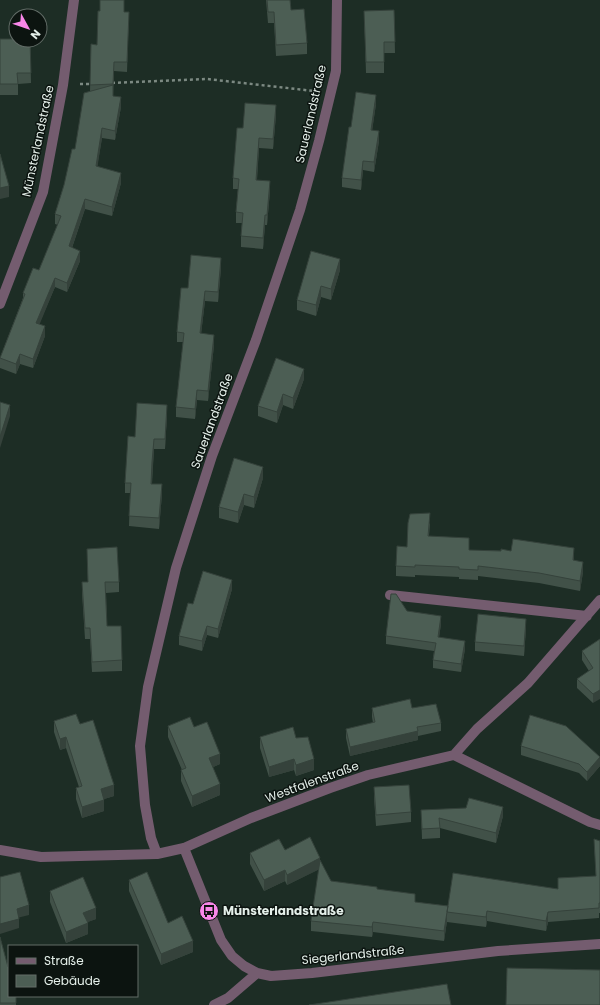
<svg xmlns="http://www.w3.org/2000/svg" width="600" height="1005" viewBox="0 0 600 1005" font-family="Poppins,sans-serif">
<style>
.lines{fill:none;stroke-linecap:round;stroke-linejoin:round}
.path{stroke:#7c8982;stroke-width:2.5;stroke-dasharray:3 3;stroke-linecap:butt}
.street{stroke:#745c6f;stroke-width:10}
.wall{fill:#415148}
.shaded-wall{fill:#35423b}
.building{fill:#4c5e54;stroke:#35423b}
.labels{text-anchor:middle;stroke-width:3;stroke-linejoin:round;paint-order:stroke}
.street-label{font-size:12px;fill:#e4efe9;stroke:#0c1410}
.poi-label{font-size:12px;font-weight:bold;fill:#e4efe9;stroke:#0c1410;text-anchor:start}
</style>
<rect width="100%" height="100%" fill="#1d2d25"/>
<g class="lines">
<path class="path" d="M112,83L207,79L314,91
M80,84H93"/>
<path class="street" d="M0,304L43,192L63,85L74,0
M390,595L587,616
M454,755L477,729L528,683L600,600
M184,848L221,940L232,956L244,966L257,973L271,976L312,973L498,951L600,944
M0,850L41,857L157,854L184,848L251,818L330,788L368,775L454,755L590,822L600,825
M157,854L151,838L145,805L140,746L148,687L176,568L212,456L256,340L300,210L319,141L336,71L337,0
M214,1005L228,998L257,973"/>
</g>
<path class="wall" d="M266,0H290L291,10L307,43V54L276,56L274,23H268Z
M394,10L395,53H384V73H366L364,11Z
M124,12H129L127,72L114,71L113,96L121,107L115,140L102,138L97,167L121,183L112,216L85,209L72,248L80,261L67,292L55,287L39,324L45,336L33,368L20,364L16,374L0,368V358L23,298V293L39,270L58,225L55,224V214L75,149L90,91L91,44L97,45Z
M0,39L30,40L31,83L18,84V95H0Z
M376,104L372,130L379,141L374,172L363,170L361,190L342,187V178L351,127Z
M276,115L273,149L259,148L257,180L270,191L267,225H265L263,249L241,247V236L242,223H236V212L238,189H233V178L243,128Z
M221,268L218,302L205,301L201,334L214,345L208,401L197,400L195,419L176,417V407L183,342H177V332L188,288Z
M340,270L331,300L321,297L316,316L297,310V300Z
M304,379L293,409L283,405L277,423L258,416V406Z
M167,415L165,449H154L152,484L162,494L159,529L129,526L130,493H125V483L135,437Z
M263,478L254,508L244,505L238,523L219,518V507Z
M430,523L429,536L469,550L511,551L574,558V560L583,572L580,591L539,583L478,576V580L459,579V577L415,575V577L396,576V566L407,547Z
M87,549L119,582V592L106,593L107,626L122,660V671L92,672L90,639H85L82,593V582H88Z
M232,589L218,638L207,635L202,651L179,645V636L193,604Z
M407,611L441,624L439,637L465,649L461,672L433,668V660L434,651L386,644V636Z
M526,628L524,656L475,651V642Z
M600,639L593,703L577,688V679L589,671L582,660V651Z
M372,708H412L441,723V731L418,736V740L350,756L346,738V729L373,723L372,717Z
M54,721L80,724L114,796L104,799V811L82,818L76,799V788L79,787L66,748L60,750L54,732Z
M168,726L194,727L220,764L213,767L220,795L192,807L181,781V770H182L168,737Z
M260,737L296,738L314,770L296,776L294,770L269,777L260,748Z
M521,746L600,757V766L587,781L579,773L521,755Z
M374,787L411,812V822L376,826L374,798Z
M421,810L503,816L496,843L440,828V838L422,839Z
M594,839L600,841V913H599V918L548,922L546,931L487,921L486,927L447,922V921L444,941L373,932L372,937L311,931V921L319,869L287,885L285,881L264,891L250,864V853L285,850L320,863L331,881L377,889L415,902L448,906L558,889V878L596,876Z
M129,880L168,923L193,952L161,965L129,891Z
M50,891L96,919L87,922L88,934L66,943L50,902Z
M0,937L16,996V1005H0Z"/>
<path class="shaded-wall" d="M376,95V104L371,139V130Z
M121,97V107L115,140V131Z
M276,105V115L273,149V139Z
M102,128V138L96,176V166Z
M379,131V141L374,172V162Z
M259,138V148L256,190V180Z
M363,161V170L361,190V180Z
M121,173V183L112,216V207Z
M270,181V191L267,225V215Z
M9,186V197L0,199V188Z
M85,199V209L69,256V246Z
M265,215V225L263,249V238Z
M80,251V261L67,292V283Z
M221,258V268L218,302V292Z
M340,259V270L331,300V289Z
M55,278V287L36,333V323Z
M321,286V297L316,316V305Z
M205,291V301L200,343V333Z
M45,326V336L33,368V359Z
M214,335V345L208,401V391Z
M20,354V364L16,374V364Z
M304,369V379L293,409V398Z
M197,390V400L195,419V409Z
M283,394V405L277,423V412Z
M10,405V416L0,448V437Z
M167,405V415L165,449V439Z
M154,439V449L151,494V484Z
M263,467V478L254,508V497Z
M162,484V494L159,529V518Z
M244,494V505L238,523V512Z
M574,548V558L573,570V560Z
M583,562V572L580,591V581Z
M232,580V589L218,638V629Z
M441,616V624L438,645V637Z
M526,619V628L524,656V646Z
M207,626V635L202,651V641Z
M465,641V649L461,672V664Z
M600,690V699L593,703V694Z
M418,731V740L350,756V747Z
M66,737V748L60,750V739Z
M220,754V764L209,769V758Z
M600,757V766L587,781V772Z
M294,759V770L269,777V767Z
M314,759V770L296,776V765Z
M220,784V795L192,807V796Z
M114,785V796L101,800V789Z
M104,800V811L82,818V807Z
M503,807V816L496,843V833Z
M320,858V869L287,885V875Z
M285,870V881L264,891V880Z
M29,905V915L17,918V909Z
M96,908V919L83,924V913Z
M487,911V921L486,927V917Z
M447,912V921L444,941V931Z
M548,912V922L546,931V921Z
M19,919V928L0,934V924Z
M373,922V932L372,937V927Z
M88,923V934L66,943V932Z
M193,941V952L161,965V954Z"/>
<path class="building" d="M100,0H124V12H129L127,62H114L113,84L90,85L91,44L97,45L98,11H100Z
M267,0H290L291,10L304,9L307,43L276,45L274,12H268Z
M394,10L395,42H384V62H366L364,11Z
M0,39H16V40H30L31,73H17L18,84H0Z
M113,85V96L121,97L115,131L102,128L96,166L121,173L112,207L85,199L69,246L80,251L67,283L55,278L36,323L45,326L33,359L20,354L16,364L0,358L25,294L23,293L33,268L39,270L61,216L55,214L64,185L72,149H75L84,93Z
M356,92L376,95L371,130L379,131L374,162L363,161L361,180L342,178L349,127H351Z
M245,103L276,105L273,139L259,138L256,180L270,181L267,215H265L263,238L241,236L243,213L236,212L239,179L233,178L237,128H243Z
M0,154L9,186L0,188Z
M311,251L340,259L331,289L321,286L316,305L297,300Z
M191,255L221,258L218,292L205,291L200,333L214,335L208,391L197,390L195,409L176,407L184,333L177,332L181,288H188Z
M276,358L304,369L293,398L283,394L277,412L258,406Z
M0,402L10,405L0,437Z
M137,403L167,405L165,439H154L152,462L151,484H162L159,518L129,516L131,483H125L128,436L135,437Z
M234,458L263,467L254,497L244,494L238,512L219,507Z
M430,513L428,536L469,538V550L501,551V549L511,551L513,539L574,548L573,560L583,562L580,581L539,573L478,566V570L459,569V567L415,565V567L396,566L397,546L407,547L408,523L410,514Z
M117,547L119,582H105L107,626H121L122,660L92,662L90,628H85L82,582H88L87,549Z
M203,571L232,580L218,629L207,626L202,641L179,636L188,603L193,604Z
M391,594H396L407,611L441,616L438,637L465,641L461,664L433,660L436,643L386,636Z
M478,614L526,619L524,646L475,642Z
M600,639V690L593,694L577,679L593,668L582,651Z
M410,699L412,708L436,704L441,723L417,727L418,731L350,747L346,729L375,722L372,708Z
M76,714L80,724L93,720L114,785L101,789L104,800L82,807L76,788L82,786L74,762L66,737L60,739L54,721Z
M530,715L566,726L600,757L587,772L579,764L521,746Z
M190,717L194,727L207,722L220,754L209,758L220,784L192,796L181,770L186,768L168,726Z
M293,727L296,738L308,737L314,759L296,765L294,759L269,767L260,737Z
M409,785L411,812L376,815L374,787Z
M469,798L503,807L496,833L439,818L440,828L422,829L421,810L466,808Z
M310,837L320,858L287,875L285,870L264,880L250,853L279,839L285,850Z
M594,839L600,841V903H599V908L548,912L546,921L487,911L486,917L447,912L453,873L558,889V878L596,876Z
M320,860L331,881L377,887V889L415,894V902L448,906L444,931L373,922L372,927L311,921Z
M20,872L29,905L17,909L19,919L0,924V877Z
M147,872L168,923L182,916L193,941L161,954L129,880Z
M83,877L96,908L83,913L88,923L66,932L50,891Z
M0,937L8,967H9V996H16V1003H0Z
M507,968L600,970V1005H506Z
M447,984L451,1005H309Z"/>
<defs>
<g id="bus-disc" transform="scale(1)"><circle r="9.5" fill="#f987e9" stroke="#0c1410"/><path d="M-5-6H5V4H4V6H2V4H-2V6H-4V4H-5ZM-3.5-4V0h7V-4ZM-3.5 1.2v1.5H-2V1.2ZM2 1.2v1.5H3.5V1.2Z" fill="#111"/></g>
</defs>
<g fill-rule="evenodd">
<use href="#bus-disc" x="209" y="911"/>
</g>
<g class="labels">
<g class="street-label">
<text transform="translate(311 114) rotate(-77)" y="4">Sauerlandstraße</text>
<text transform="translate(38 141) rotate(-78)" y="4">Münsterlandstraße</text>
<text transform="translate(212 421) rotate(-70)" y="4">Sauerlandstraße</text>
<text transform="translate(312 782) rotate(-20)" y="4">Westfalenstraße</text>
<text transform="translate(353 955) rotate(-6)" y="4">Siegerlandstraße</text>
</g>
<g class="poi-label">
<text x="223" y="915">Münsterlandstraße</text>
</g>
</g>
<rect x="8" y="945" width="130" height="52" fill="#0c1410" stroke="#626c67"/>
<rect x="16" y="958" width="20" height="6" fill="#745c6f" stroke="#626c67"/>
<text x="44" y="965" font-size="12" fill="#e4efe9">Straße</text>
<rect x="16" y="975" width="20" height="12" fill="#4c5e54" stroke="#626c67"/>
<text x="44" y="985" font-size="12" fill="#e4efe9">Gebäude</text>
<g transform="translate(28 28) rotate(130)"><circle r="19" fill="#0c1410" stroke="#626c67"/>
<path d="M0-3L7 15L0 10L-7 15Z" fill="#f987e9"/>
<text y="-6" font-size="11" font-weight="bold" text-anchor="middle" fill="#e4efe9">N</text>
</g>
</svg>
